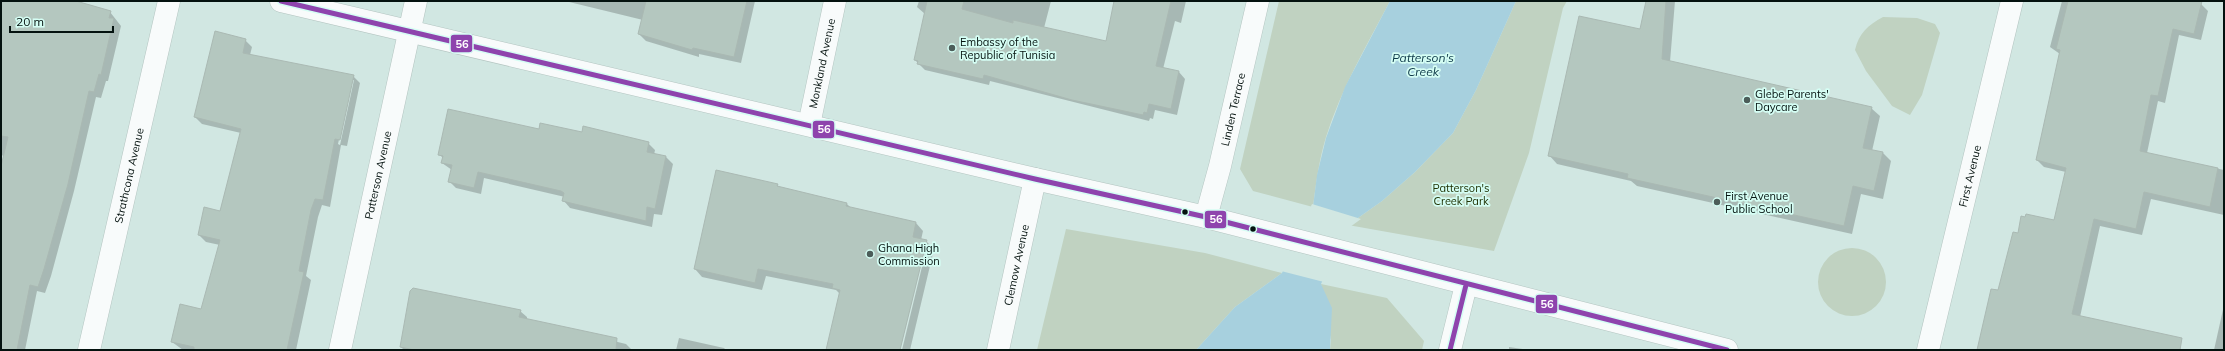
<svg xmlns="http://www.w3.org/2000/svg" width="2225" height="351" viewBox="0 0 2225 351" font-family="Mulish,sans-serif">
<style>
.green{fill:#c0d2c1}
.water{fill:#a7d0de}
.pier{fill:#d1e7e2}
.shadow{fill:#0003;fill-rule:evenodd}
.building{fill:#b4c7bf;stroke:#aab9b3}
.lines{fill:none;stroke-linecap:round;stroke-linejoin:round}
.street-casing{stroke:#b3c4c0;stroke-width:23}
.street{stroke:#f8fbfb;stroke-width:22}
.bus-1-casing{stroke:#d5fef4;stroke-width:8}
.bus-1{stroke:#8e44ad;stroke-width:5}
.poi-dot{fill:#4c5d59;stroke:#d5fef4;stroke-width:1.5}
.bus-dot{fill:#04120f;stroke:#d5fef4;stroke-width:1.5}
.labels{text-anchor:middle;stroke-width:3.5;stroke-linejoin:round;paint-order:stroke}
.poi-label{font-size:11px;fill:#04120f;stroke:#d5fef4;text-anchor:start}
.street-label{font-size:11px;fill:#04120f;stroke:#d5fef4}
.park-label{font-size:11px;fill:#213305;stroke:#d5fef4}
.water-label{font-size:12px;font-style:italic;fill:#0d3848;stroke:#d5fef4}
.line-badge{stroke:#d5fef4;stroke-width:1.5}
.badge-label{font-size:11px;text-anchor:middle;font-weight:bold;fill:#fff}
</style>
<rect width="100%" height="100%" fill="#d1e7e2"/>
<path class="green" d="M1279,1H1390C1367,45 1341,89 1326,137C1319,160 1316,183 1313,207L1253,191L1240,169Z
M1516,1H1567L1563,8L1529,153L1494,251L1348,225L1382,201L1415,172L1453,133L1476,90Z
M1883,17L1917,18L1935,24L1940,33L1922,95L1910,115L1892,106L1866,71L1855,50C1859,33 1868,25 1883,17Z
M1066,229L1205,253L1282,273L1235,307L1196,350H1037Z
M1818 282a34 34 0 1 1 68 0a34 34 0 1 1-68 0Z
M1321,284L1387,298L1424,341L1422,350H1330L1331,340Z"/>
<path class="water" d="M1390,1H1516L1476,90L1453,133L1415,172L1382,201L1348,225L1321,284L1332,308L1330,350H1196L1235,307L1282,273L1313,207L1317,175L1326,138L1345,87Z"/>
<path class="pier" d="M1312,204L1361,219L1350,227L1324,282L1281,271Z"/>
<path class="shadow" d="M1,1H71L110,12L121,26L108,81H106L101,98L96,97L74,191L51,276L45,293L37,291L25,350H1V171L4,156L1,155Z
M565,1H755L741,63L699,54V57L646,41L639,34L643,20Z
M919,1H1051L1044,28L1107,42L1116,1H1186L1181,23L1175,21L1163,69L1179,72L1185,79L1177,115L1155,110L1153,119L1150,118L1149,121L990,81L989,85L925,70L915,60L925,14L917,7Z
M1647,1H1675L1670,62L1871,108L1880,116L1872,151L1883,153L1891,161L1883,199L1861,194L1852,234L1637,186L1631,181L1557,164L1549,155L1641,30Z
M2062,1H2190L2201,4L2208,11L2201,40L2179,35L2165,103L2158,101L2147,153L2224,170V215L2151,199L2142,235L2100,226L2080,317L2157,344L2186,350H1980L2019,234L2055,221L2066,172L2044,167L2037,160L2060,54L2050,47Z
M245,40L252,47L250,55L353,76L360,83L347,146L341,145L330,207L322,205L318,217L306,276L311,280L296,350H183L172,342L202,310L220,245L206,242L199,235L220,212L241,133L202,124L195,117ZM352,80H354L340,145L338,144Z
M584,127L648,143L655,150L654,155L666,157L673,164L662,215L654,214L652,227L570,208L564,201L565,197L484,178L481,194L456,188L449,181L452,170L442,163L443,158L439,154L540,130L583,134Z
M777,185L780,188L847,204L851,208L916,223L923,231L921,240L926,241L934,249L910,350H902L927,246H925L900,350H827L840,294L836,290L766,276L762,290L702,277L695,269Z
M2224,305V350H2214Z
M520,311L527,317V320L626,344L632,350H404L401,347Z
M679,338L724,348L726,350H676Z
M1509,347L1529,350H1509Z"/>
<path class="building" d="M1,1H76L111,11L109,18H114L101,75L99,74L94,92L89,91L68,184L44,269L38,287L30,285L17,350H1V166L8,137L1,136Z
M646,1H747L734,57L693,48L692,50L638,34Z
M927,1H964L962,9L1013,23V20L1106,41L1114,1H1171L1156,66L1179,71L1171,109L1149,104L1147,113L1144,112L1143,115L1072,100L984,75L983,79L917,64L918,61L914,60Z
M1646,1H1666L1662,59L1872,107L1863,148L1883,152L1874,191L1853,186L1844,226L1627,178L1628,174L1548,156L1579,16L1640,29Z
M2068,1H2202L2194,34L2173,29L2158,96L2151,95L2140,151L2218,168L2210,207L2144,192L2136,229L2094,219L2072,314L2182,338L2180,350H1977L1991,289L1998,290L2013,232L2018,233L2021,216L2025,217L2026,214L2054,220L2066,168L2036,160L2060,50L2056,49Z
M215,31L246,39L243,53L354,75L340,140L335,139L323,200L315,199L311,210L299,271L304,272L287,350H194V347L171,342L180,304L201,309L220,240L198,235L204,207L220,211L241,129L194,117Z
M448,109L539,129L540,123L582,132L583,126L649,142L647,152L666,156L655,209L647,207L646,221L562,201L564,193L561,191L478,172L474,188L448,182L452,165L441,163L443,156L438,155Z
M716,170L778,184L777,186L847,203L846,206L916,222L913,237L927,240L900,350H826L840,290L832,288L833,284L758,269L755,283L694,269Z
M413,288L521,310L519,317L617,338L616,350H414L400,347L410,291Z"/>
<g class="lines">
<g class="street-casing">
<g id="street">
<path d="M281,1L1035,179L1206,217L1727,350"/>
<path id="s1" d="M809,125L835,1"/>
<path id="s2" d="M1206,217L1220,166L1258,1"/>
<path id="s3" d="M89,350L169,1"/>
<path id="s4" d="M340,350L416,1"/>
<path id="s5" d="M998,350L1035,179"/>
<path d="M1450,350L1466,285"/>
<path id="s6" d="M1928,350L2012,1"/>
</g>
</g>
<use href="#street" class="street"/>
<g class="bus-1-casing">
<path id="bus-1" d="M281,1L1035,179L1206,217L1727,350
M1450,350L1466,285"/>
</g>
<use href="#bus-1" class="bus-1"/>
</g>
<g class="poi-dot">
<circle cx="952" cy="48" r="4"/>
<circle cx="1747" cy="100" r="4"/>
<circle cx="1717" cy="202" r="4"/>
<circle cx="870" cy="254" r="4"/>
</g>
<g class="bus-dot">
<circle cx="1185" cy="212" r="3.5"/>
<circle cx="1253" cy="229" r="3.5"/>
</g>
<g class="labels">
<g class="poi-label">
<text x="960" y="46">Embassy of the<tspan x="960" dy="13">Republic of Tunisia</tspan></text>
<text x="1755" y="98">Glebe Parents'<tspan x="1755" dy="13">Daycare</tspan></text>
<text x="1725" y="200">First Avenue<tspan x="1725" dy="13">Public School</tspan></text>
<text x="878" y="252">Ghana High<tspan x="878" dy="13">Commission</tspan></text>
</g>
<g class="street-label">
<text dy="4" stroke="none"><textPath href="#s1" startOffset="63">Monkland Avenue</textPath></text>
<text dy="4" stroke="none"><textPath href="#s2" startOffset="111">Linden Terrace</textPath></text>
<text dy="4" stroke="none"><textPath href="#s3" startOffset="179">Strathcona Avenue</textPath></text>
<text dy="4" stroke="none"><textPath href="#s4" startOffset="179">Patterson Avenue</textPath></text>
<text dy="4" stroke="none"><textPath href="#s6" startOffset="179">First Avenue</textPath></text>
<text dy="4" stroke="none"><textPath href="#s5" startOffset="87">Clemow Avenue</textPath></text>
</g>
<g class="park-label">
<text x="1461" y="192">Patterson's<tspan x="1461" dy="13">Creek Park</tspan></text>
</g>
<g class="water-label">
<text x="1423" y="62">Patterson's<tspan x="1423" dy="14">Creek</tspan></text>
</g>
</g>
<g class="line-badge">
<rect x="450" y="34" width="23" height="19" rx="4" fill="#8e44ad"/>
<rect x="812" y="120" width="23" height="19" rx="4" fill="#8e44ad"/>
<rect x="1204" y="210" width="23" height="19" rx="4" fill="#8e44ad"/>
<rect x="1535" y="294" width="23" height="20" rx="4" fill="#8e44ad"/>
</g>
<g class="badge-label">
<text x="462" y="48">56</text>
<text x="824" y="133">56</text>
<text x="1216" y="223">56</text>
<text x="1547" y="308">56</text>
</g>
<rect width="2225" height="351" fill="none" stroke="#04120f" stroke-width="4"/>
<path d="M10 26v6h103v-6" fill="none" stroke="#04120f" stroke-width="2"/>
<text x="16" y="26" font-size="12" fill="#04120f" stroke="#d5fef4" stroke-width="3" paint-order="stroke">20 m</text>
</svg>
